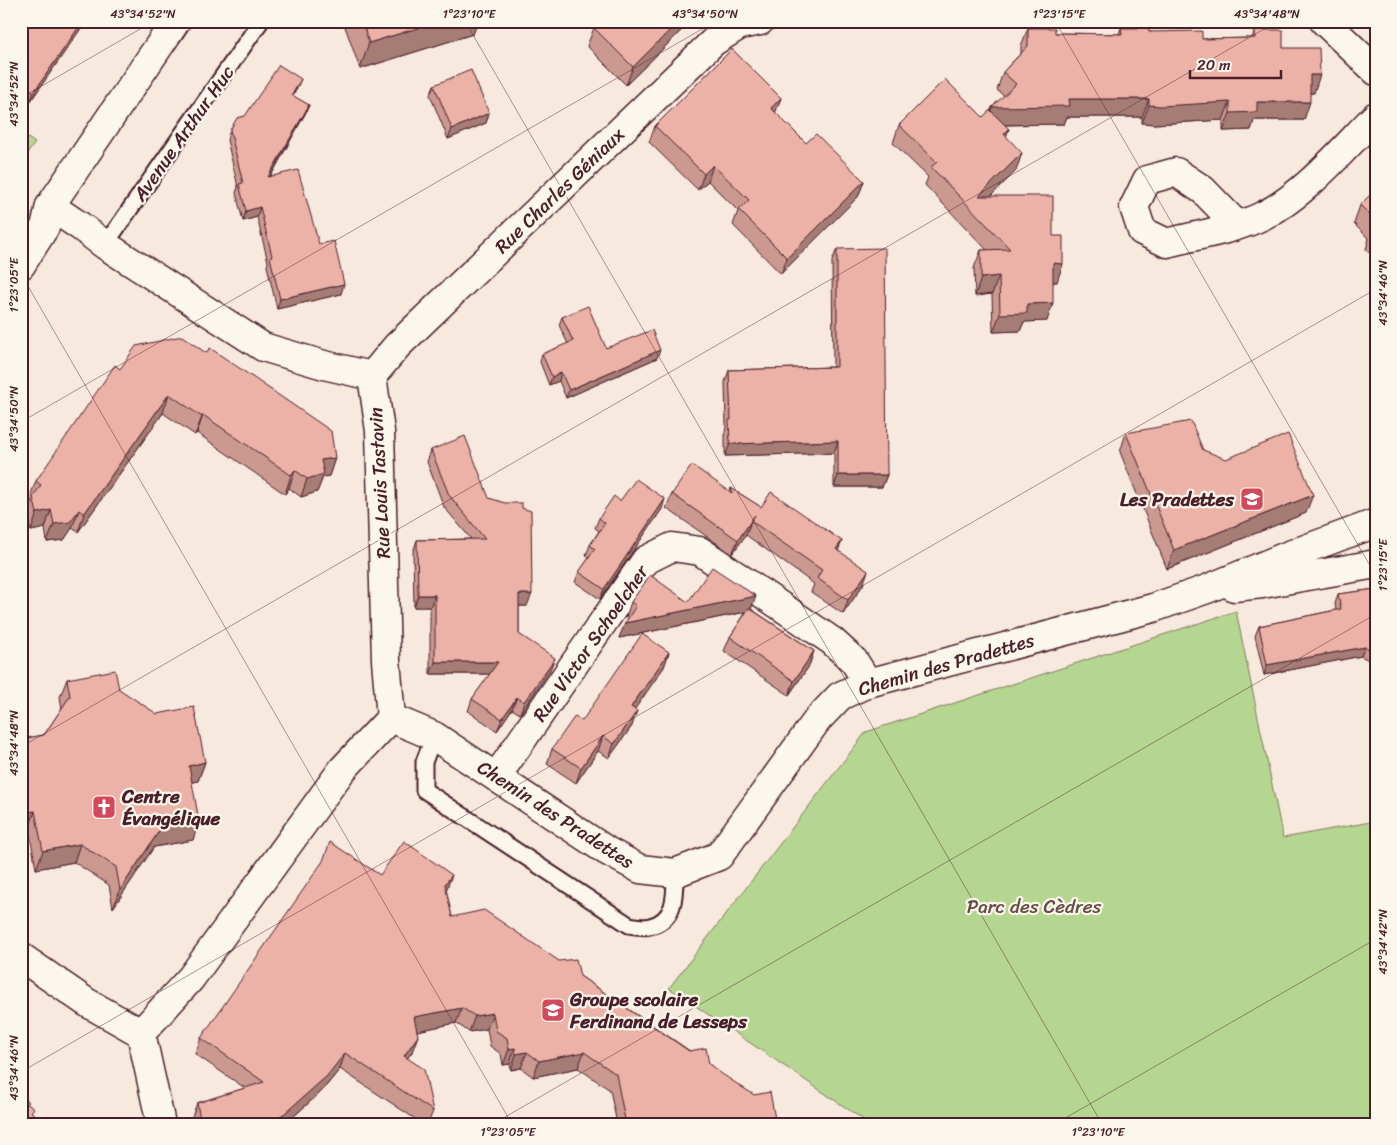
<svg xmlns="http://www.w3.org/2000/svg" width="1397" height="1145" viewBox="0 0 1397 1145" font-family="Sriracha,sans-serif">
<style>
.green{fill:#b5d690;stroke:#807a5e}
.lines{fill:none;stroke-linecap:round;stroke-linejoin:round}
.lane-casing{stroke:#4a1f2b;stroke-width:19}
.street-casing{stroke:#4a1f2b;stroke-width:31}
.secondary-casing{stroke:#4a1f2b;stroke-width:31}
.lane{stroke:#fbf7ec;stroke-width:15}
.street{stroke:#fbf7ec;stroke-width:28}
.secondary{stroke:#fbf7ec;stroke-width:28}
.wall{fill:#cb9990;stroke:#4a1f2b}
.shaded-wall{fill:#a57d75;stroke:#4a1f2b}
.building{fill:#ecb2a7;stroke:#4a1f2b}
.ticks{fill:none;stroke:#4a1f2b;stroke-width:1;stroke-opacity:0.45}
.labels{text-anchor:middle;stroke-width:4.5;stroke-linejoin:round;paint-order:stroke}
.street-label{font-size:19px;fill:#4a1f2b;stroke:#fbf7ec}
.poi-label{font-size:19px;font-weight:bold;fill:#4a1f2b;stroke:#fbf7ec;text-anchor:start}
.park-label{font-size:19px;fill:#654d44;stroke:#fbf7ec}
.neatline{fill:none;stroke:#4a1f2b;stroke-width:2}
.ticks-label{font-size:12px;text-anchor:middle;fill:#4a1f2b}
</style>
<rect width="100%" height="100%" fill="#f8e9de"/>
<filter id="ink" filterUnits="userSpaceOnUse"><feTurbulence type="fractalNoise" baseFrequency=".02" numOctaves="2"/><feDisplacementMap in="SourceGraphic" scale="10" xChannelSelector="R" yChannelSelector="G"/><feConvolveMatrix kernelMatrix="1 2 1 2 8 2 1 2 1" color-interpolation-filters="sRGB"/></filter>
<g filter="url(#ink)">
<path class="green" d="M21,133L35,143L21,162Z
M1236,611L1283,838L1376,821V1124H862L864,1120L669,988L866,732Z"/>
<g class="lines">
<g class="lane-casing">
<path id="lane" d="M105,245L261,21
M434,736L424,762V790L629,925C635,926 644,928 650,926C676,920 675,895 675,873"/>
</g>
<g class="street-casing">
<path id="street" d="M1324,21L1376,71
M50,206L80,226L105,245L263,347L324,365L372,376L380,431L386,660L391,718
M1237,225L1203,190L1176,172L1147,180L1134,207L1142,231L1167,243C1197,235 1234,230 1262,216C1304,196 1343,149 1376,116
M372,376L397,346L713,42L740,25L760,21
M1234,587L1262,584L1376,564
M497,776L646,560L672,547L700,551L832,641L854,661L868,683
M21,957L86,1002L141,1033L191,978L342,770L391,718L434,736L607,851L640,869L675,873L719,856L818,719L840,696L868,683L1153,608L1207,589L1284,557L1376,523
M141,1033L161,1124"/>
</g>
<g class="secondary-casing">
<path id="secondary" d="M21,265L45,227L50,206L176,21"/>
</g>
<use href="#lane" class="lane"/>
<use href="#street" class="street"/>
<use href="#secondary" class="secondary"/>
</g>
<path class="wall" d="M26,21H86L30,102L21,96V28Z
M343,21H478L473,34L360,69Z
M600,21H691L626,85L587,46L594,28Z
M1028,28L1055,33L1119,34L1121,28L1202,39L1252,38L1255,30L1283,48L1314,93H1310L1304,120H1254L1251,130L1223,131V120L1154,124L1142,123V117H1067L1064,124L1005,125L1009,129L1006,136L1016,171L991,196L1053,236L1057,282H1053L1047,321L1024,322L1020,331L993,332L992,294L975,296L974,268L981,250H987L925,185L928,177L893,143L899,125L983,117L991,111L1004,96L997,90L1003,72L1021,53V46Z
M434,85L489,113L486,123L448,139L430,95Z
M297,88L293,96L309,105L305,114L271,176L319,244L341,294L277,309L267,266L268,262L257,217L243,221L236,193L238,187L227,140L230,130Z
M781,98L775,112L806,143L864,181L858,197L781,274L733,225L738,211L708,181L698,190L649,142L655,126Z
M1376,189V260L1366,249L1369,239L1354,224L1360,205Z
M837,249L887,475L882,487H834V453L725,456V432L726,427L725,382L729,370L833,367L832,261Z
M562,317L606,348L657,358L566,398L559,381L549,385L540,362L542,354L568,344L559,325Z
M120,369L335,458L329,476L323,477L317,492L301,497L289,488L285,494L197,433L195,435L163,413L78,532L72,528L64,540L47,542L45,528L31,531L26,515L32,501L29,499L36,481Z
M1126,433L1203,450L1306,513L1167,569L1120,452Z
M431,450L527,606H519V634L550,670L520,714L512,709L497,731L468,711L472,699L490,674H430V607H414L413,552L417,540L471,539L444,507L427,462Z
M731,488L761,507L842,541L838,550L863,585L843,614L811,592L814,584L746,535L732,554L666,508L672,494L730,492Z
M620,501L662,509L600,599L575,582L579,572L589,558L586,555L590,545L599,531L595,528L599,518Z
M1376,589V664L1361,656L1264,675L1255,636L1259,626L1336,610L1335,604L1338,594Z
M756,596L751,609L814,651L809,666L789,695L724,651L730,637L746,612L619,638L628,619L626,617L631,602H688Z
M669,652L664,667L634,709L632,726L609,758L598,751L576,783L547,764L552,749L582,721Z
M67,679L205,762L198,781L192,782L193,840L154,847L113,908L109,885L74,862L36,869L29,829L21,831V739L44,735L62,708L60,697Z
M380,875L446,890L452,917L580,976L709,1064L776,1124H617L610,1090L578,1068L533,1077L521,1068L511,1070L510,1064L503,1065L501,1054L490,1046L487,1029L469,1032L456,1023L416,1031L412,1052L407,1058L433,1111L428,1124H423L340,1069L321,1092L285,1124H192L191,1119L197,1103L245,1088L195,1054L201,1038Z"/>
<path class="shaded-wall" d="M83,21H86L30,102L34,92Z
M440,21H478L473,34L360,69L369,43Z
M679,21H691L626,85L633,67Z
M1310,75H1320L1314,93H1303Z
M301,79L297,88L288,104L292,95Z
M781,98L775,114L771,108Z
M1069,99H1149L1142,117H1067L1064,124L986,125L992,107Z
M1230,102L1223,120L1154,124L1142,123L1149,105Z
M1257,102H1310L1304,120H1254L1251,130L1223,131L1230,113Z
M309,105L305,114L265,186L268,177Z
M489,113L486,123L448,139L452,129Z
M1009,129L1002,147L1004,134Z
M1022,153L1016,171L975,212L979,196Z
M713,165L708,181L698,190L704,174Z
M864,181L858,197L781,274L787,258Z
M260,207L257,217L243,221L246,211Z
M1053,263L1063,264L1057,282L1047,281Z
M999,276L992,294L975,296L981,278Z
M344,284L341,294L277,309L280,299Z
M1053,303L1047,321L1024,322L1020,331L993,332L1000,314L1027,304Z
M660,350L657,358L566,398L569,390Z
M561,372L559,381L549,385L552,377Z
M169,394L163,413L78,532L84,514Z
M203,415L197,433L195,435L202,417Z
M838,441L834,453L725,456L730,444Z
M335,458L329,476L323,477L317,492L301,497L307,479L321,460Z
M295,470L289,488L285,494L291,475Z
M838,475H887L882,487H834Z
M1313,495L1306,513L1167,569L1174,550Z
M665,499L662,509L600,599L604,589Z
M51,510L45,528L31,531L37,513Z
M79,510L72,528L64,540L47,542L54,524Z
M751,521L746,535L732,554L738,540Z
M842,541L836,556V549Z
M868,571L863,585L843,614L848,600Z
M519,594H532L527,606H515Z
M418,595H435L430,607H414Z
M756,596L750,611L619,638L625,623Z
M1365,647L1361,656L1264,675L1267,665Z
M814,651L809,666L789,695L794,681Z
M669,652L664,667L626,722L631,707Z
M555,658L550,670L520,714L524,702Z
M435,662H498L494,674H430Z
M517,697L512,709L497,731L502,719Z
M637,711L632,726L609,758L614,744Z
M603,736L598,751L576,783L581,768Z
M205,762L198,781L182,784L189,766Z
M35,811L29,829L21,831V813Z
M199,821L193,840L154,847L113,908L120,890L161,828Z
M80,844L74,862L36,869L43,851Z
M452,875L446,891L445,884Z
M462,1008L456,1023L408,1033L414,1017Z
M493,1013L487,1029L469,1032L475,1016Z
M418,1036L412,1052L398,1072L404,1056Z
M515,1048L510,1064L503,1065L509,1049Z
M527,1052L521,1068L511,1070L516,1054Z
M584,1052L578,1068L533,1077L539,1061Z
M345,1053L340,1069L321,1092L285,1124H267Z"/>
<path class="building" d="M26,21H83L34,92L21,84V28Z
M362,21H440L369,43Z
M600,21H679L633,67L594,28Z
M1028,28H1055V33L1122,34L1121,28H1149V32L1202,31V39L1255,38V30H1283V48H1319L1320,75H1310V102H1257V112L1230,113V102L1161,106L1149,105V99H1069L1070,106L992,107L1016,84L1003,72L1028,46Z
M732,49L781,98L771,108L806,143L816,134L864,181L787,258L739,210L749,200L713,165L704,174L655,126Z
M279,65L301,79L292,95L309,105L268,177L298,170L319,244L334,241L344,284L280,299L270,257L272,256L260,207L246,211L239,184L243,183L230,130L237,118L245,116Z
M471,70L489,113L452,129L434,85Z
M945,79L983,117L990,110L1009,129L1004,134L1022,153L979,196H1053V236H1063V264L1053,263V303L1027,304V313L1000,314L999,276L981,278V250L1010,249L931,167L937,162L899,125Z
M1376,189V221L1360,205Z
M1376,228V235L1372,231Z
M885,248L887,475H838V441L730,444L729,420H731L729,370L837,367V249Z
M588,306L606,348L652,330L660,350L569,390L561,372L552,377L542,354L573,341L562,317Z
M182,336L206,353L210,348L331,431L335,458L321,460L324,474L307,479L295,470L291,475L203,415L202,417L169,394L84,514L79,510L70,522L54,524L51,510L37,513L33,497L41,485L36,481L115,365L120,369L136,346Z
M1191,421L1203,450L1226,459L1288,434L1313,495L1174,550L1126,433Z
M465,436L489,498L505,503H522V508L531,511L532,594H519V634L555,658L524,702L517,697L502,719L472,699L498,662H435V595H418L417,540L485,539L449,495L431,450Z
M692,465L732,493L731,488L761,507L771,492L842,541L836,549L868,571L848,600L817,578L822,570L751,521L755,515L738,540L672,494Z
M636,479L665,499L604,589L579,572L595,549L590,545L605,523L599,518L614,496L620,501Z
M712,567L756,596L625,623L636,606L631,602L650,575L688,602Z
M1376,589V652L1365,647L1267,665L1259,626L1341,609L1338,594Z
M749,608L814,651L794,681L730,637Z
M642,634L669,652L631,707L637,711L614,744L603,736L581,768L552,749L575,716L582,721Z
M115,670L119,689L157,714L194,707L205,762L189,766L199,821L161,828L120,890L116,867L80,844L43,851L35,811L21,813V739L44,735L70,696L67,679Z
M404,841L452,875L445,884L452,917L484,910L559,961L576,959L580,976L689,1051L706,1048L709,1064L722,1074L754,1095L770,1092L776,1124H631L625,1120L616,1074L584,1052L539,1061L527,1052L516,1054L515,1048L509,1049L507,1038L496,1031L493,1013L475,1016L462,1008L414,1017L418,1036L404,1056L424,1069L433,1111L345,1053L327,1076L285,1113L267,1124H201L197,1103L264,1082L201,1038L323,861L330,842L380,875Z
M21,1096L29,1102L27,1104L34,1108L31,1112L48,1124H21Z"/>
</g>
<path class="ticks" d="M465,21L1102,1124M1055,21L1376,576M21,98L154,21M21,274L512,1124M21,422L716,21M21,747L1278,21M21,1072L1376,289M493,1124L1376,614M1055,1124L1376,939"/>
<defs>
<g id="school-square" transform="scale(1.25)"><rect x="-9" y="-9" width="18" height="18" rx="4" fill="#d1495b" stroke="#fbf7ec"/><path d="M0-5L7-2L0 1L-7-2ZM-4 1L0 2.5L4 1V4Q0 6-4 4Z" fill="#fff"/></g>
<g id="church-square" transform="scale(1.25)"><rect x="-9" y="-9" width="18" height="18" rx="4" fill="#d1495b" stroke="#fbf7ec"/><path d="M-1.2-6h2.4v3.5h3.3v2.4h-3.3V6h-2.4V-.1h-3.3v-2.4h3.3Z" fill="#fff"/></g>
</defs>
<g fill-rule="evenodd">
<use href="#school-square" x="1252" y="499"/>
<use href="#church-square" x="104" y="807"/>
<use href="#school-square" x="553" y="1010"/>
</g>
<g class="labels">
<g class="street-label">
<text transform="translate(183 133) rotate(-55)" y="7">Avenue Arthur Huc</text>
<text transform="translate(559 190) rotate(-44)" y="7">Rue Charles Géniaux</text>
<text transform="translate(379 483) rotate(-93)" y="7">Rue Louis Tastavin</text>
<text transform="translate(590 643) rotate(-55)" y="7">Rue Victor Schoelcher</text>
<text transform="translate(946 664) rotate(-16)" y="7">Chemin des Pradettes</text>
<text transform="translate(556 814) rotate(33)" y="7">Chemin des Pradettes</text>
</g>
<g class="poi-label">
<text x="1234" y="506" text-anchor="end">Les Pradettes</text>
<text x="122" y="803">Centre<tspan x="122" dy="22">Évangélique</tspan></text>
<text x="570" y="1006">Groupe scolaire<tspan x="570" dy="22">Ferdinand de Lesseps</tspan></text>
</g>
<g class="park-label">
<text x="1034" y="913">Parc des Cèdres</text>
</g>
</g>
<rect width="1397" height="1145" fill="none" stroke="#fbf7ec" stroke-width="55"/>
<path d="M1190 70v8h91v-8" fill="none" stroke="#4a1f2b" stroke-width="2.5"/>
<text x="1197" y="70" font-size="15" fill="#4a1f2b" stroke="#fbf7ec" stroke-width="4" paint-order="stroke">20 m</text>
<rect x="28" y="28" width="1342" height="1090" class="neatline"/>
<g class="ticks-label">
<text x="143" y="18">43°34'52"N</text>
<text x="469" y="18">1°23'10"E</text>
<text x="705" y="18">43°34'50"N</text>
<text x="1059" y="18">1°23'15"E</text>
<text x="1267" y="18">43°34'48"N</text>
<text transform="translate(14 94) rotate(-90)" y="4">43°34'52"N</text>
<text transform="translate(14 285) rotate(-90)" y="4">1°23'05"E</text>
<text transform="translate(1383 293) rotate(-90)" y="4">43°34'46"N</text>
<text transform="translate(14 419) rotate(-90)" y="4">43°34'50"N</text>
<text transform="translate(1383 565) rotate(-90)" y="4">1°23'15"E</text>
<text transform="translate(14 743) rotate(-90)" y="4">43°34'48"N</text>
<text transform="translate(1383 942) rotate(-90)" y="4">43°34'42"N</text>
<text transform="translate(14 1068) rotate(-90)" y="4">43°34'46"N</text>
<text x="508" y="1136">1°23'05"E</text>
<text x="1098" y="1136">1°23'10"E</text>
</g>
</svg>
